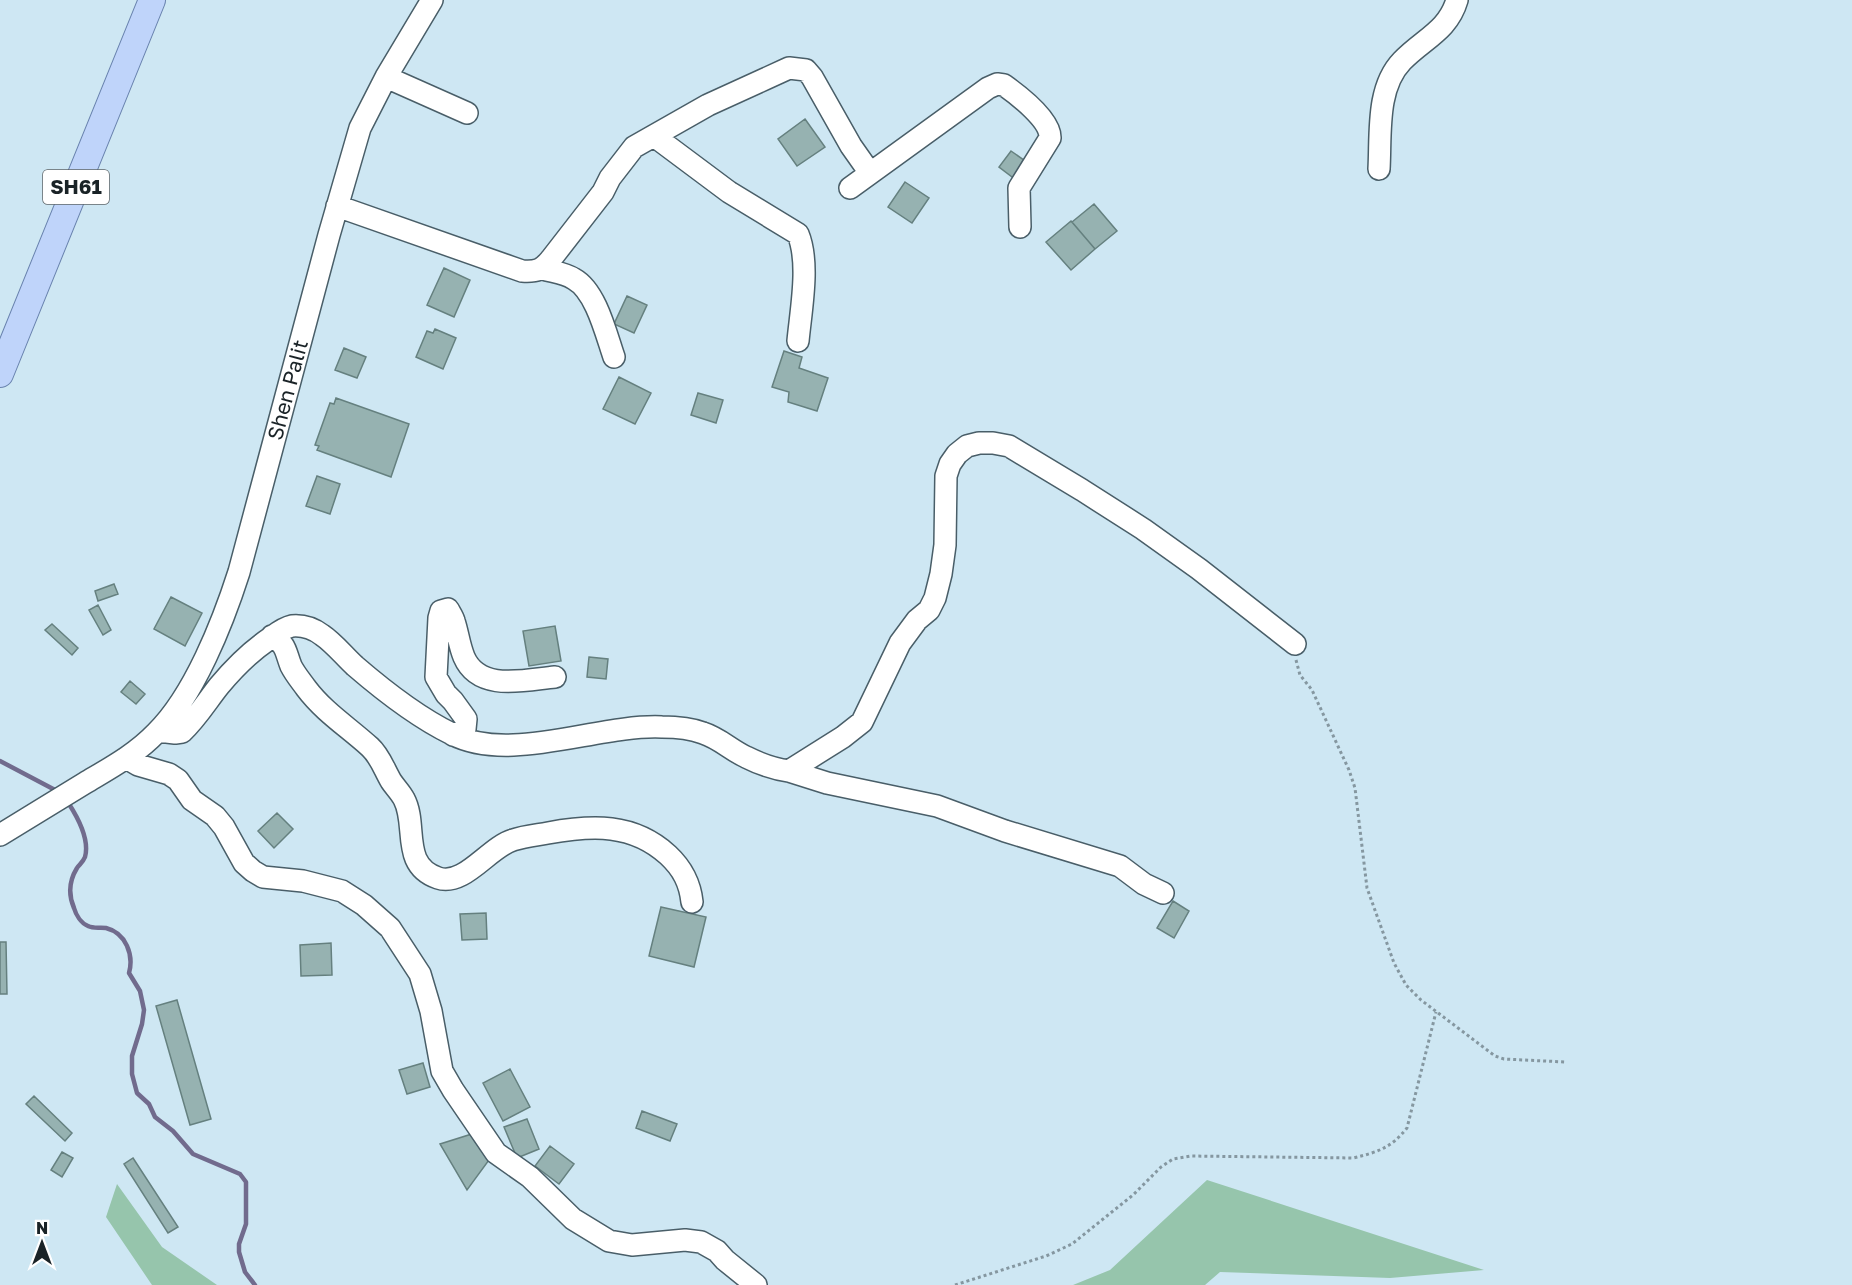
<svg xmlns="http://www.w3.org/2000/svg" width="1852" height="1285" viewBox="0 0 1852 1285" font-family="'Golos Text',sans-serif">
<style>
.green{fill:#96c5ac}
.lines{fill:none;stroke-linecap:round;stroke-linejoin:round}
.stream{stroke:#716b8d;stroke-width:4.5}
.building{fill:#96b2b1;stroke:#65807f;stroke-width:1.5}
.minor-casing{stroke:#495e68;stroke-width:24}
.major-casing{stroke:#6983ae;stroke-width:28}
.path{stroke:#8597a0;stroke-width:3;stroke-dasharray:3 3;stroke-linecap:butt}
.minor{stroke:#fff;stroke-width:21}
.major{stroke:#bfd4fa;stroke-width:26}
.labels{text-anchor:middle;stroke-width:4.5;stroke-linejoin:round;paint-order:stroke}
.shield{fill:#fff;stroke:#5f6568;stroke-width:1.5}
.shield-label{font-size:20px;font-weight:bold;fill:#1a2327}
.street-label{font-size:21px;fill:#1a2327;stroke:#fff}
</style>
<rect width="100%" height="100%" fill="#cee7f3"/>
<path class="green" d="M1207,1180L1484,1270L1390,1278L1220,1272L1205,1285H1073L1110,1270Z
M117,1184L162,1247L217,1285H152L106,1217Z"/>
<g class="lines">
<path class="stream" d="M0,761L57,791
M69,804C78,818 90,839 85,857C83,862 80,864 77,868C69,881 68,894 74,908C76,915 81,923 88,926C94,929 100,927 106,928C126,933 134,955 129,973L140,991L144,1010L142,1024L132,1056V1074L137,1093L149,1104L155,1117L173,1131L193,1154L240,1174L246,1182V1224L239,1244V1252L245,1272L255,1285"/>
</g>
<path class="building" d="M805,119L825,147L797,166L778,139Z
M1011,151L1028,163L1016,180L999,167Z
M905,182L929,198L912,223L888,207Z
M1094,204L1117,231L1095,249L1072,222Z
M1071,221L1095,249L1071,270L1046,242Z
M444,268L470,280L454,317L427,305Z
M627,296L647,305L634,333L614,324Z
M435,329L456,338L443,369L416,357L427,331L433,333Z
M344,348L366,357L357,378L335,370Z
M784,351L802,357L799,368L828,378L817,411L788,402L789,392L772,387Z
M619,377L651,393L635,424L603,409Z
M698,393L723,400L716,423L691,415Z
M336,398L409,424L391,477L317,450L319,446L315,445L330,403L334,404Z
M317,476L340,484L330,514L306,506Z
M114,584L118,594L98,601L95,591Z
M171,597L202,613L185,646L154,629Z
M98,605L111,630L103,635L89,610Z
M52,624L78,648L72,655L45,630Z
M555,626L561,661L529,666L523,631Z
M589,657L608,659L606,679L587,677Z
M130,681L145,694L136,704L121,692Z
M277,813L293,829L274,848L258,831Z
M1173,901L1189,911L1174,938L1157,928Z
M661,907L706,917L694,967L649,956Z
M486,913L487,939L462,940L460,914Z
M0,942H6L7,994H0Z
M331,943L332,975L301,976L300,945Z
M177,1000L211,1119L190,1125L156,1006Z
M423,1063L430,1087L407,1094L399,1070Z
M510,1069L530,1107L503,1121L483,1083Z
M34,1096L72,1133L65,1141L26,1104Z
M642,1111L677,1124L670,1141L636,1128Z
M527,1119L539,1149L517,1158L504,1127Z
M475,1133L489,1160L467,1190L440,1144Z
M550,1146L574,1164L559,1184L535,1166Z
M62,1152L73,1158L62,1177L51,1170Z
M133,1158L178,1227L168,1233L124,1164Z"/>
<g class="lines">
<g class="minor-casing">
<path id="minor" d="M386,77L467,113
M654,136L729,192L798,234C810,263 801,309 798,341
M1379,169C1381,134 1376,88 1402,61C1423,39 1448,31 1457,0
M850,188L988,88L997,84L1004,85C1018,95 1051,120 1050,138L1019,188L1020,227
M337,206L522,271C537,272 542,270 551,259L603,192L610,178L634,147L708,105L765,79L789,68L806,70L812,77L851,146L870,173
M543,269C553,272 565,273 574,279C596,291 606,334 614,357
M272,636C287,645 285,651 291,666C295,674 301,681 306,688C324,712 348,727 370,747C380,756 384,769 391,781C395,787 401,793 404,799C418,825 400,865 438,878C464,887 489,847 513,840C524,836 537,835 548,833C592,825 633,823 668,855C683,869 690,883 692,902
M158,731L175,733L182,732C197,718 207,701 219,686C234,668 250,652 269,639C276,634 283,628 292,626C303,625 314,629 322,635C334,643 344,656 355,666C384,691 417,717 452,734C510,764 598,724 662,727C676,727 690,728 703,733C719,738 731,750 746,757C760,764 774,769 789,771L843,737L862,722L900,643L917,620L929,610L935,598L941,574L945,545L946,476L950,464L957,454L967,446L979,443H993L1009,446L1082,490L1143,529L1199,569L1295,644
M453,735L465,729L466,719L453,701L446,694L436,677L439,618L441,611L448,609C450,613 453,617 454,621C458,633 459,645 464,657C479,692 524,680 555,677
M126,758L138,765L169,774L178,780L192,800L215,816L224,827L244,863L253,871L263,877L303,881L342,891L364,905L390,928L420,974L431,1011L442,1071L453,1090L496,1153L530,1177L573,1219L609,1241L632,1245L685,1240L701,1242L717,1251L725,1260L756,1285
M789,771L827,783L937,806L1005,831L1120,866L1144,884L1163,893
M0,835C28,818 57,800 85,783C110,768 136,754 156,733C194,696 223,622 239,572L329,235L360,128L386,77L432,0"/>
</g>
<g class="major-casing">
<path id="major" d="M0,374L152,0"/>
</g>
<path class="path" d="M1296,660L1300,675L1312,690L1349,770L1355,788L1367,888L1394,963L1406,985L1421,1000L1495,1056L1504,1059L1565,1062
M955,1285L1046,1256L1072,1244L1133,1195L1161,1167L1173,1159L1191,1156L1353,1158C1378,1152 1391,1148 1407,1128L1436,1012"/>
<use href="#minor" class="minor"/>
<use href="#major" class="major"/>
</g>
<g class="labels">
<rect class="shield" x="43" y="170" width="66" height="34" rx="4.5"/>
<g class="shield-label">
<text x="76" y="194">SH61</text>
</g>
<g class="street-label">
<text transform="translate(288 390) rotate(-75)" y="7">Shen Palit</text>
</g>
</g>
<g transform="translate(42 1243)" stroke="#ffffff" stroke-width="4.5" paint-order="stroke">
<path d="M0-4.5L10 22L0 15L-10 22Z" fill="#1a2327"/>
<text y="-9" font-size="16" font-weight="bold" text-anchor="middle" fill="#1a2327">N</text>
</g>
</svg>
